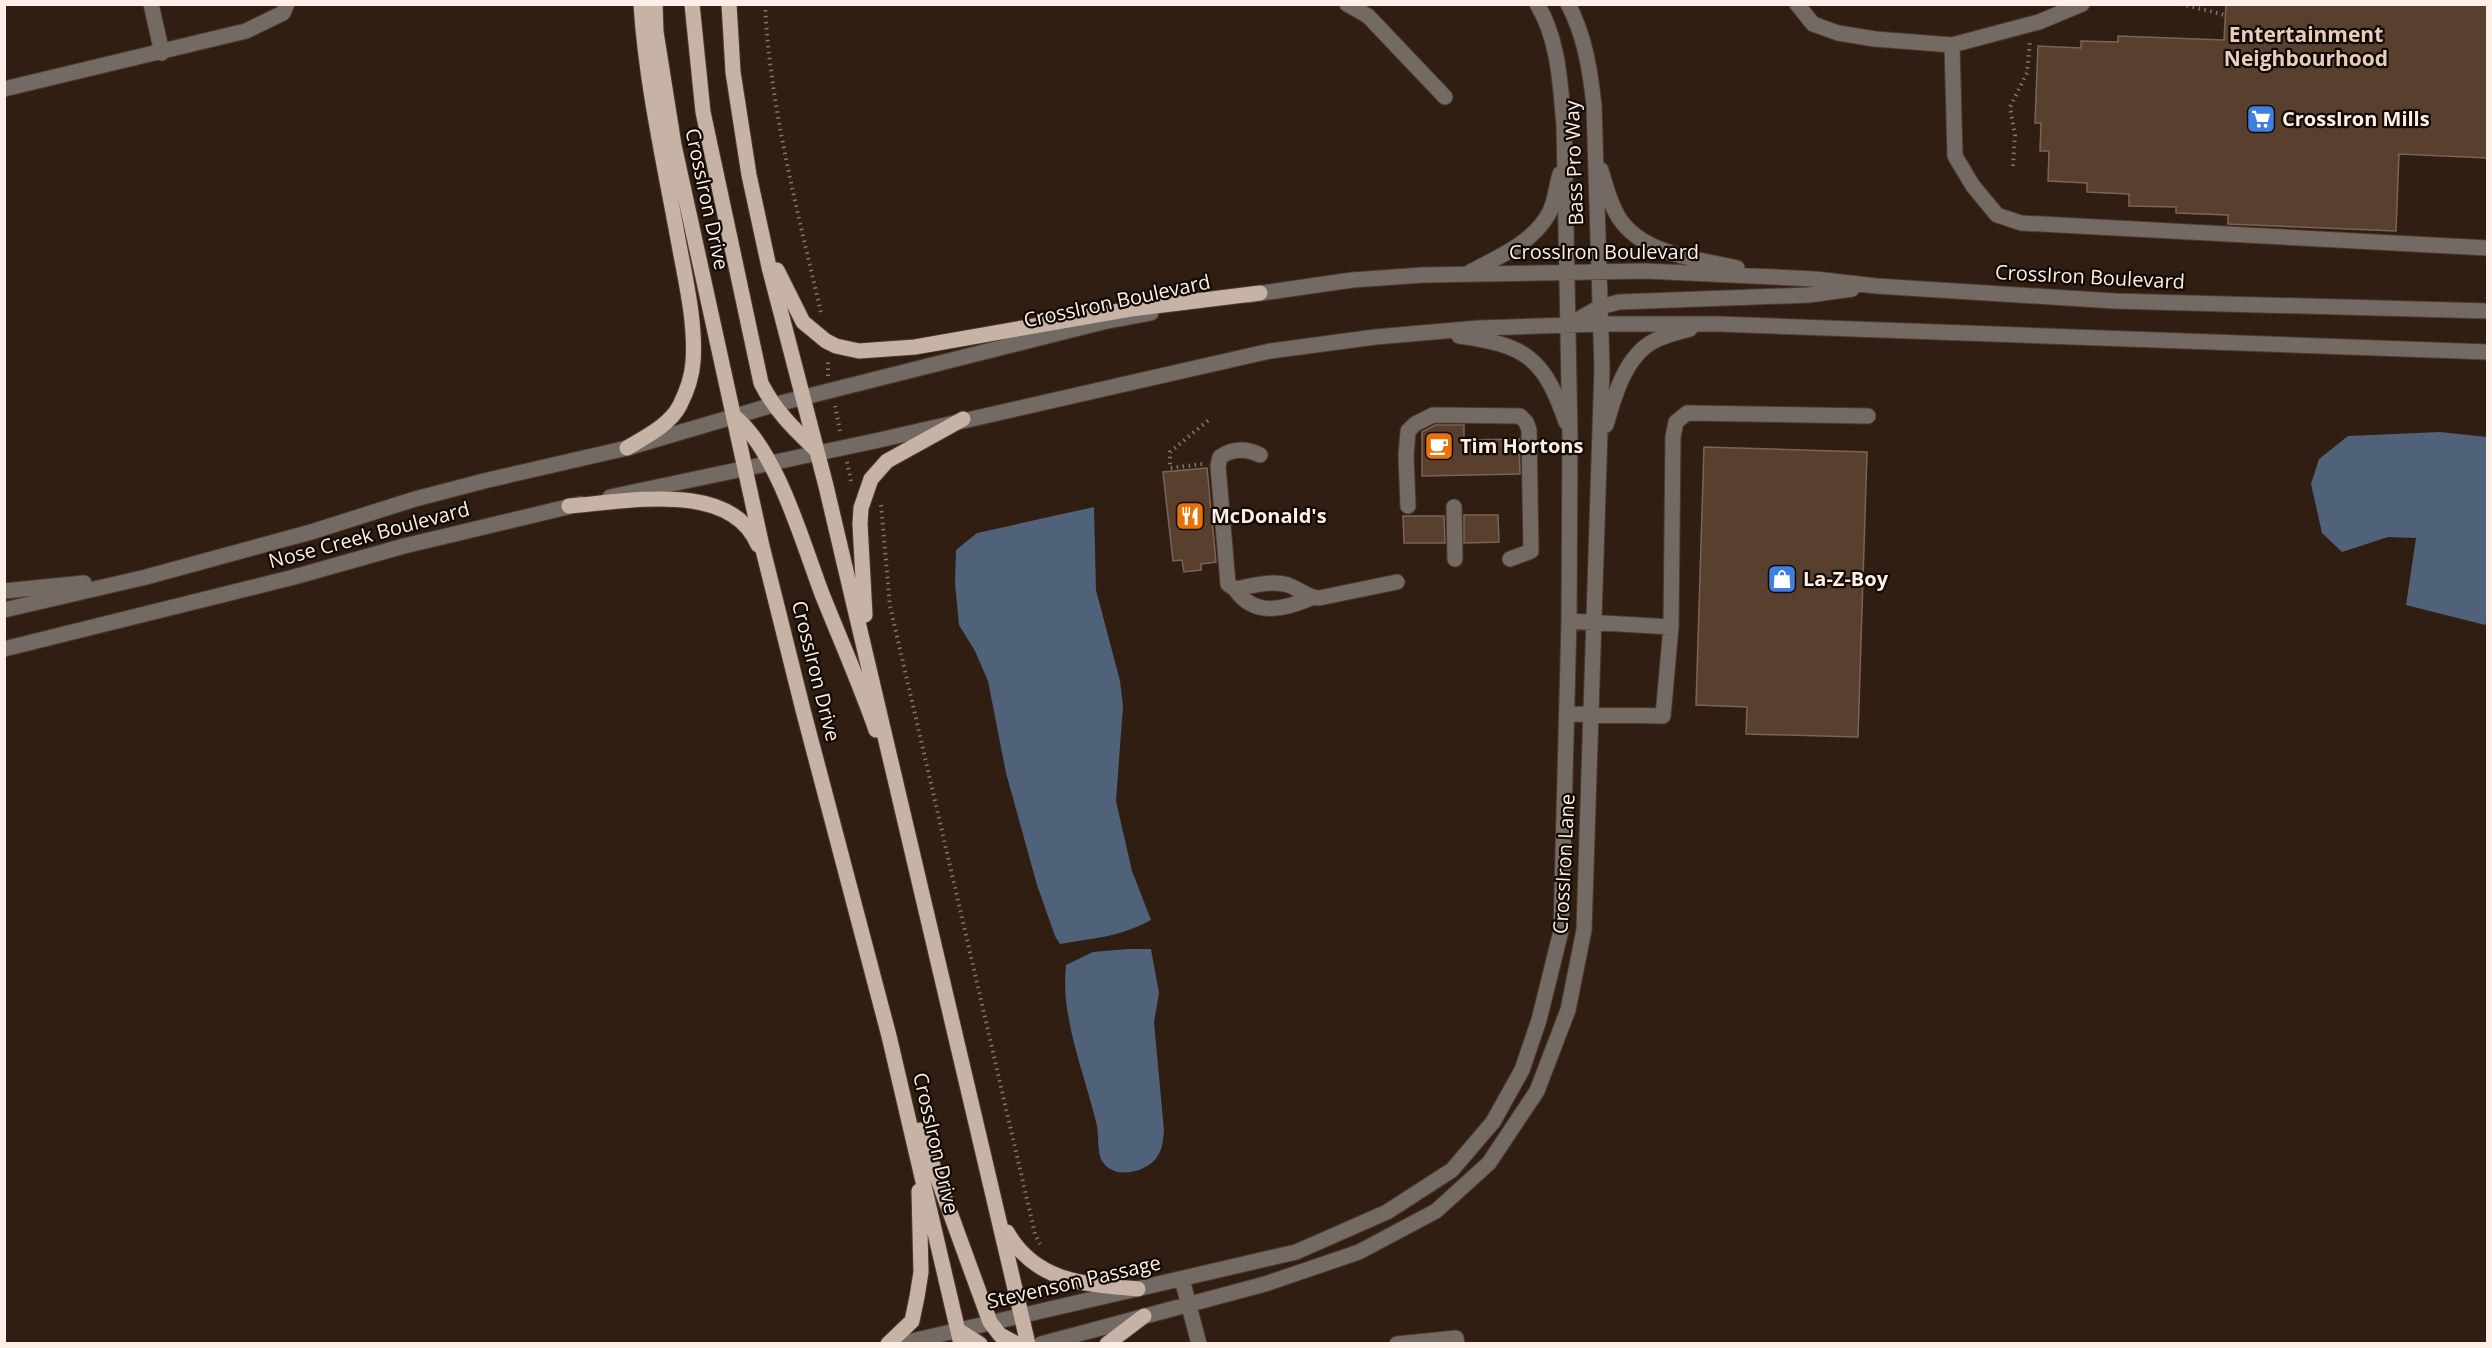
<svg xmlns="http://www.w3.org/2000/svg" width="2492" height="1348" viewBox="0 0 2492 1348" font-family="'Open Sans',sans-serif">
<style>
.water{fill:#50617a}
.building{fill:#593f2e;stroke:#7b6457;stroke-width:1.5}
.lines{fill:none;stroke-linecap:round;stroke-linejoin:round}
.minor-casing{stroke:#4d3b30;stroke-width:17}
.major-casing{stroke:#4d3b30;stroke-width:17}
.path{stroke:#85756a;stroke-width:4;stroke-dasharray:1.5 4.5;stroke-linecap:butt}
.minor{stroke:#746a64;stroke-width:15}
.major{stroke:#c7b2a6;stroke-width:15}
.labels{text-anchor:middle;stroke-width:4.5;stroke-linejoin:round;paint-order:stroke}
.poi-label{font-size:20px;font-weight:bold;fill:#fdefe7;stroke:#120a05;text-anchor:start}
.street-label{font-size:20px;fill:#fdefe7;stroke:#120a05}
.neighbourhood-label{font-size:21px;font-weight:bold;fill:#e8cebf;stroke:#120a05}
</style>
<rect width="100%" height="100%" fill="#301e12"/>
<path class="water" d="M2440,432L2487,437L2488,617L2485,625L2406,605L2416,538L2388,537L2342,552L2322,533L2311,484L2319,459L2348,436Z
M1094,507L1096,590L1120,681L1123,706L1116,801L1132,871L1151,920C1120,937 1094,938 1060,944L1055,936L1037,885L1006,773L988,681L975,651L959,625L955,583L956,550L977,533Z
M1128,949H1151L1159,993L1154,1022L1164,1131C1163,1140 1163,1148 1157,1157C1147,1172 1114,1181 1102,1161C1097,1153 1099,1136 1097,1126C1085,1074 1060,1018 1066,965L1093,952Z"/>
<path class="building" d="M2226,4H2487V158L2399,154L2396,231L2228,224V215L2176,213V207L2129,206V194L2087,192V183L2048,181L2049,151H2040L2041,123H2035L2038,46L2081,48V41L2118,42V36L2224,40Z
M1435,425H1464V440L1519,439L1520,474L1422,476V432Z
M1704,447L1867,452L1858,737L1746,734L1747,707L1696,705Z
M1207,468L1216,562L1201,564V570L1184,572L1182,560L1173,561L1163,472Z
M1464,515H1498L1499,542L1464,543Z
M1403,516H1444L1445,543H1404Z"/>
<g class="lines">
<g class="minor-casing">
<path id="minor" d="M151,4L162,53
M1347,4L1368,16L1445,97
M1797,4L1813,24L1838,33L1875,39L1952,45L2039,22L2082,4
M1952,45L1955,156L1973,186L1997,215L2021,223L2488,248
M4,89L246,31L283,13L287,4
M1601,170C1606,187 1610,204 1619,218C1643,255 1699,259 1737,268
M1470,272C1498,257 1531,244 1548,215C1555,204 1556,187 1560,174
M1248,295L1352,280L1423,275L1645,271L1815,279L1876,286L2115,301L2488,311
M1570,324L1600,307L1619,302L1809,295L1852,289
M1459,336C1526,345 1544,358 1566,422
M1606,425C1614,397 1625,356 1654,341C1665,335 1678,332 1690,329
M1260,455C1246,448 1232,449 1220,457L1218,466L1228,584L1235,589C1252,586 1271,580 1288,585C1300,589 1307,598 1319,598L1397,582
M610,497L875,441L1270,351L1375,337L1479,328L1601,324H1719L2488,352
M1408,506L1406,456L1408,431L1415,424L1433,415L1520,416L1526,422L1529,430L1531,551L1510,559
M1454,507L1455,559
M1235,589C1254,617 1283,610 1311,598
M4,591L84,583
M4,610L146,577L311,532L415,499L488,480L627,448L773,405L1103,322L1151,313
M1569,621L1671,627
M4,649L294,577L404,546L580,504
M1567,714L1663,716L1671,627L1673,437L1676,422L1687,413L1868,416
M1182,1279L1199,1344
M899,1344L1296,1252L1387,1212L1452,1170L1493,1122L1522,1070L1539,1020L1561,931L1569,621L1570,437L1564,125C1560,84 1559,40 1537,4
M1041,1344L1265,1284L1359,1252L1436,1211L1489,1163L1537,1091L1568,1010L1584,930L1602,368L1594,105C1590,70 1585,36 1568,4
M1397,1344L1456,1338L1457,1344"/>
</g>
<g class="major-casing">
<path id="major" d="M655,4L656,32L674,145L762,546L803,710L889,1036L961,1344
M692,4L703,112L761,383C775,411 795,430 817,451
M729,4L733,72L749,175L769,267L826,486L1028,1344
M777,270L803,322L826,341L836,346L859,351L915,347L1131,309L1260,293
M734,416C777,451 802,541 822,594C840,639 860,684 876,730
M627,448C645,437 670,425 680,405C686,393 692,376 693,362C696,322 685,278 678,239C664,162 646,83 641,4
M569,506C625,502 731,479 758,545
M865,615L860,524L861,508L871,479L887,461L963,419
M920,1130L990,1322L1000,1335L1017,1344
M1007,1232C1036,1283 1086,1284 1138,1289
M958,1330L980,1344
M888,1344L912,1321L917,1297L921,1272L919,1191
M1107,1344L1144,1316"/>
</g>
<path class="path" d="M765,4C770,109 798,212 821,313
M2181,4L2225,15
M2013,166L2015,135L2010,107L2027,73L2030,41
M828,376V359
M835,406L840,431
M847,462L851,481
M1202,464L1170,468V452L1211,418
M881,505L890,606L1035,1234L1040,1244"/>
<use href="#minor" class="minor"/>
<use href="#major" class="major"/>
</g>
<defs>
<g id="supermarket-square" transform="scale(1.5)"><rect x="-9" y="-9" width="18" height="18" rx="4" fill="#3f7fe0" stroke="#120a05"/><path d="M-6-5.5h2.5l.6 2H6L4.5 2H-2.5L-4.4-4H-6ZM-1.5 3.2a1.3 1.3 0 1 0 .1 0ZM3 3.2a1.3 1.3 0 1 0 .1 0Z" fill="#fff"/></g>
<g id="cafe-square" transform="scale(1.5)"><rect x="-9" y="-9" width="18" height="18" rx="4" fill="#e8710a" stroke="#120a05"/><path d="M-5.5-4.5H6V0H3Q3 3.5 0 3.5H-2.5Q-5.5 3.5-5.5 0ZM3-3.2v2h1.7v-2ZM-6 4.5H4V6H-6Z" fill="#fff"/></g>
<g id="restaurant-square" transform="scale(1.5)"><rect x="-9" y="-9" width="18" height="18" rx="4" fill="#e8710a" stroke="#120a05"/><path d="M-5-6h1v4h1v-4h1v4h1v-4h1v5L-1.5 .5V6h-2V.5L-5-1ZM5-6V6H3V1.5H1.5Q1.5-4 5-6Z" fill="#fff"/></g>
<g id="shop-square" transform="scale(1.5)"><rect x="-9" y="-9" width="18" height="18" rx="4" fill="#3f7fe0" stroke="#120a05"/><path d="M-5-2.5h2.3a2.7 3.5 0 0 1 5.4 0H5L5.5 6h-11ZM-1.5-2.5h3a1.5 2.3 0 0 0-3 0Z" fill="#fff"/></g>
</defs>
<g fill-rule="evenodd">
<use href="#supermarket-square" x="2261" y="119"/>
<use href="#cafe-square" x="1439" y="446"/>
<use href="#restaurant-square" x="1190" y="516"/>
<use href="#shop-square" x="1782" y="579"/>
</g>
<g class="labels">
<g class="poi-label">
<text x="2282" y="126">CrossIron Mills</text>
<text x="1460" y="453">Tim Hortons</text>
<text x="1211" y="523">McDonald's</text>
<text x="1803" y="586">La-Z-Boy</text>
</g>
<g class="street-label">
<text transform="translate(1574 163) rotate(-92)" y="7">Bass Pro Way</text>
<text transform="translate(707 199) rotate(78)" y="7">CrossIron Drive</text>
<text x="1604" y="259">CrossIron Boulevard</text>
<text transform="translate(2090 277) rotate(3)" y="7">CrossIron Boulevard</text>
<text transform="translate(1117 301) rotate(-12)" y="7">CrossIron Boulevard</text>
<text transform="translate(369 535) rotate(-15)" y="7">Nose Creek Boulevard</text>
<text transform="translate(816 671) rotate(76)" y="7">CrossIron Drive</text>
<text transform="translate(1564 864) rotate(-87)" y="7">CrossIron Lane</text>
<text transform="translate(936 1143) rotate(77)" y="7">CrossIron Drive</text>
<text transform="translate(1074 1282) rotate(-13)" y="7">Stevenson Passage</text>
</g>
<g class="neighbourhood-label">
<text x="2306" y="42">Entertainment<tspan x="2306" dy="24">Neighbourhood</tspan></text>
</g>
</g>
<rect width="2492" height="1348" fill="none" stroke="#fdefe7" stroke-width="12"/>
</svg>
